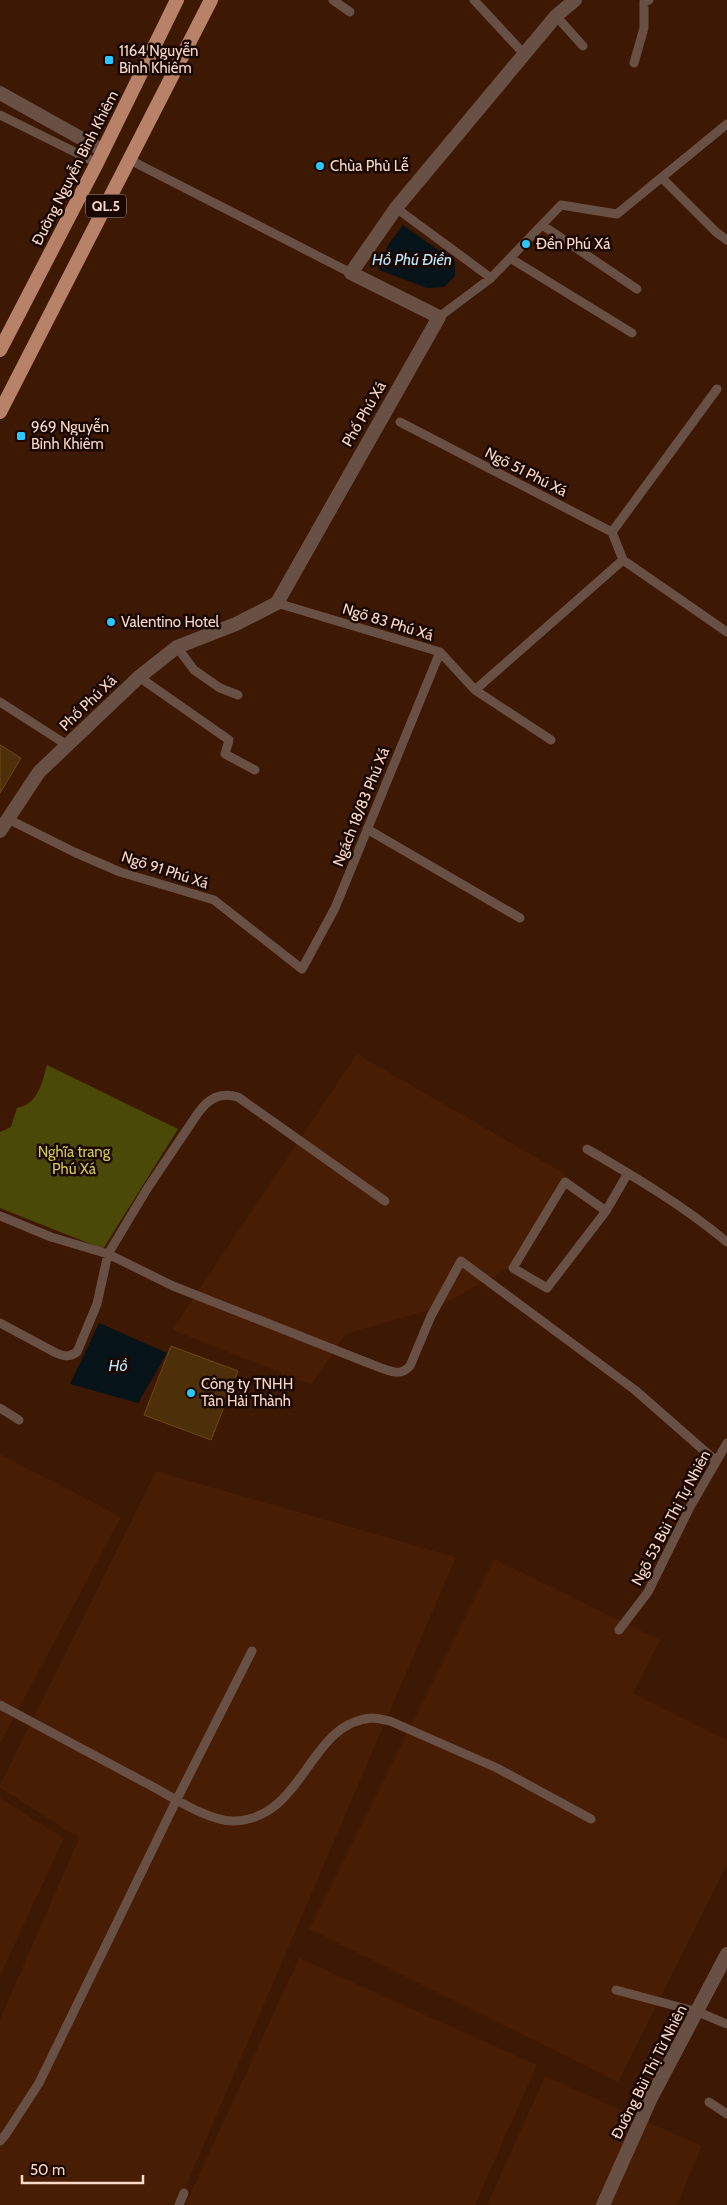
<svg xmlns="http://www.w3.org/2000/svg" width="727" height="2205" viewBox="0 0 727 2205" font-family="Cabin,sans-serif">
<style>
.built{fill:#471d03}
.green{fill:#4b4907}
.water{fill:#061318}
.building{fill:#4d2f09;stroke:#6e4716}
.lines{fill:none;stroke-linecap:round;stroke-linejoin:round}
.service{stroke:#685044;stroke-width:9}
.minor{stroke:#685044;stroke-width:14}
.tertiary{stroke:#685044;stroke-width:14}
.trunk{stroke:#b78268;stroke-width:14}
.poi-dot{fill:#29c8ff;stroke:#1b0701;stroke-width:2}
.labels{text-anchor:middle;stroke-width:5;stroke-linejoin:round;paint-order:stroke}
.shield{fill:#1b0701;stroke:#b69a8d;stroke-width:1}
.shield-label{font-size:14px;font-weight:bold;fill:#f8d9c9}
.poi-label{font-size:15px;fill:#f8d9c9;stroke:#1b0701;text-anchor:start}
.street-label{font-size:15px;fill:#f8d9c9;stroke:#1b0701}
.park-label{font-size:15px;fill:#cecb54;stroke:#1b0701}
.water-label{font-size:16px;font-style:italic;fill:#bbe9ff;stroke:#1b0701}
</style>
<rect width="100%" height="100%" fill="#3d1803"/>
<path class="built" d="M357,1054L565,1174L510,1267L437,1308L346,1334L311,1385L172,1330Z
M0,1454L121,1517L0,1744Z
M156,1471L456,1557L178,2205H0V2019L79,1838L0,1788V1785Z
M494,1559L660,1640L633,1693L727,1740V1864L618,2082L309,1929Z
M0,1798L64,1838L0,1976Z
M299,1958L537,2065L475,2205H185Z
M545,2076L702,2146L677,2205H487Z"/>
<path class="green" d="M47,1065L178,1129L103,1249L0,1208V1132L11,1127L17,1108C38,1104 42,1083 47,1065Z"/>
<path class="water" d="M403,225L455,262V276L444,287L427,288L379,270L388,245Z
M99,1323L167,1353L138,1403L70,1384Z"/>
<path class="building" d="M0,745L21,758L0,793Z
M171,1346L238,1371L211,1440L144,1415Z"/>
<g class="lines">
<path class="service" d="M333,0L350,12
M474,0L524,54
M556,16L583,46
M634,63L644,28V2L649,0
M0,115L97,163
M130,160L351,273
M662,178L716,232L727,240
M396,208L491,278
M542,225L637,289
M510,258L632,333
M439,317L491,278L561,205L617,214L727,124
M400,422L612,532L623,560L727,632
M612,532L717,389
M277,603L440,652L475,690L551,740
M177,647L194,670L220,688L238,695
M139,677L229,740L225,754L255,770
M475,690L623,560
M0,702L67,745
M8,819L74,852L120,872L214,900L302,969L335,908L440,652
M367,829L520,918
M587,1149C635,1177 684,1206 727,1242
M606,1211L565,1182L513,1268L547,1288L606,1211L628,1173
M0,1216L51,1237L108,1254L173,1286L381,1368C392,1372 401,1376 410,1366L431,1316L461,1261L635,1390L716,1461
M0,1323L56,1353C65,1357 70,1357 77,1352L97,1304L108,1254L147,1189L198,1113C209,1098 220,1092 238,1097L385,1201
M0,1408L19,1420
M619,1630L648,1592L690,1507L727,1443
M0,1705C48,1731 96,1756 144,1782C168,1794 208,1822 234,1821C305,1819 308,1722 372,1718C378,1718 384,1720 390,1721L497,1768L591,1819
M616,1990L698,2012L727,2024
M709,2102L727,2114
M0,2141L6,2134L39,2083L177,1799L252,1651
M179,2205L184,2193"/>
<path class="minor" d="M0,93L102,150
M0,831L39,772L139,677L177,647L236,624L277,603L439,317L351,273L396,208L556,16L575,0"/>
<path class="tertiary" d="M603,2205L651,2098L727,1954"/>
<path class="trunk" d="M0,350L97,163L177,0
M0,412L211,0"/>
</g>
<g class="poi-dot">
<rect x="104" y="55" width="10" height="10" rx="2.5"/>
<circle cx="320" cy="166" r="5"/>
<circle cx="526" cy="244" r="5"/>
<rect x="16" y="431" width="10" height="10" rx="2.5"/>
<circle cx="111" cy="622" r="5"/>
<circle cx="191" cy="1393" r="5"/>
</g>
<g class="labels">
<rect class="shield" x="86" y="194.5" width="40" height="23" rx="4"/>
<g class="shield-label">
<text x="106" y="211">QL.5</text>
</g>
<g class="poi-label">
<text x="119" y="56">1164 Nguyễn<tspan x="119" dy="17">Bỉnh Khiêm</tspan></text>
<text x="330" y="171">Chùa Phủ Lễ</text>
<text x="536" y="249">Đền Phú Xá</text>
<text x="31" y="432">969 Nguyễn<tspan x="31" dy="17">Bỉnh Khiêm</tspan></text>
<text x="121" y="627">Valentino Hotel</text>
<text x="201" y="1389">Công ty TNHH<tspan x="201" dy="17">Tân Hải Thành</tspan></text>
</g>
<g class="street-label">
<text transform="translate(75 168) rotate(-63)" y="5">Đường Nguyễn Bình Khiêm</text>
<text transform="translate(364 414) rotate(-60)" y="5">Phố Phú Xá</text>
<text transform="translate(526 472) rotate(27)" y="5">Ngõ 51 Phú Xá</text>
<text transform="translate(388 622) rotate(17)" y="5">Ngõ 83 Phú Xá</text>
<text transform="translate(88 703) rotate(-44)" y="5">Phố Phú Xá</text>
<text transform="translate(361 807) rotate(-68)" y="5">Ngách 18/83 Phú Xá</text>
<text transform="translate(165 870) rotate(18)" y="5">Ngõ 91 Phú Xá</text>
<text transform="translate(671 1518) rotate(-62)" y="5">Ngõ 53 Bùi Thị Tự Nhiên</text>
<text transform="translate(649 2072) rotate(-63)" y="5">Đường Bùi Thị Từ Nhiên</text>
</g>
<g class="park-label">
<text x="74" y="1157">Nghĩa trang<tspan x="74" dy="17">Phú Xá</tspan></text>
</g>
<g class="water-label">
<text x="412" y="265">Hồ Phú Điền</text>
<text x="118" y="1371">Hồ</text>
</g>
</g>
<path d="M22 2175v8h121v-8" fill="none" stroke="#f8d9c9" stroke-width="2.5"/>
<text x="30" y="2175" font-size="15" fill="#f8d9c9" stroke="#1b0701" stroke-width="4" paint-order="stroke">50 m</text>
</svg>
